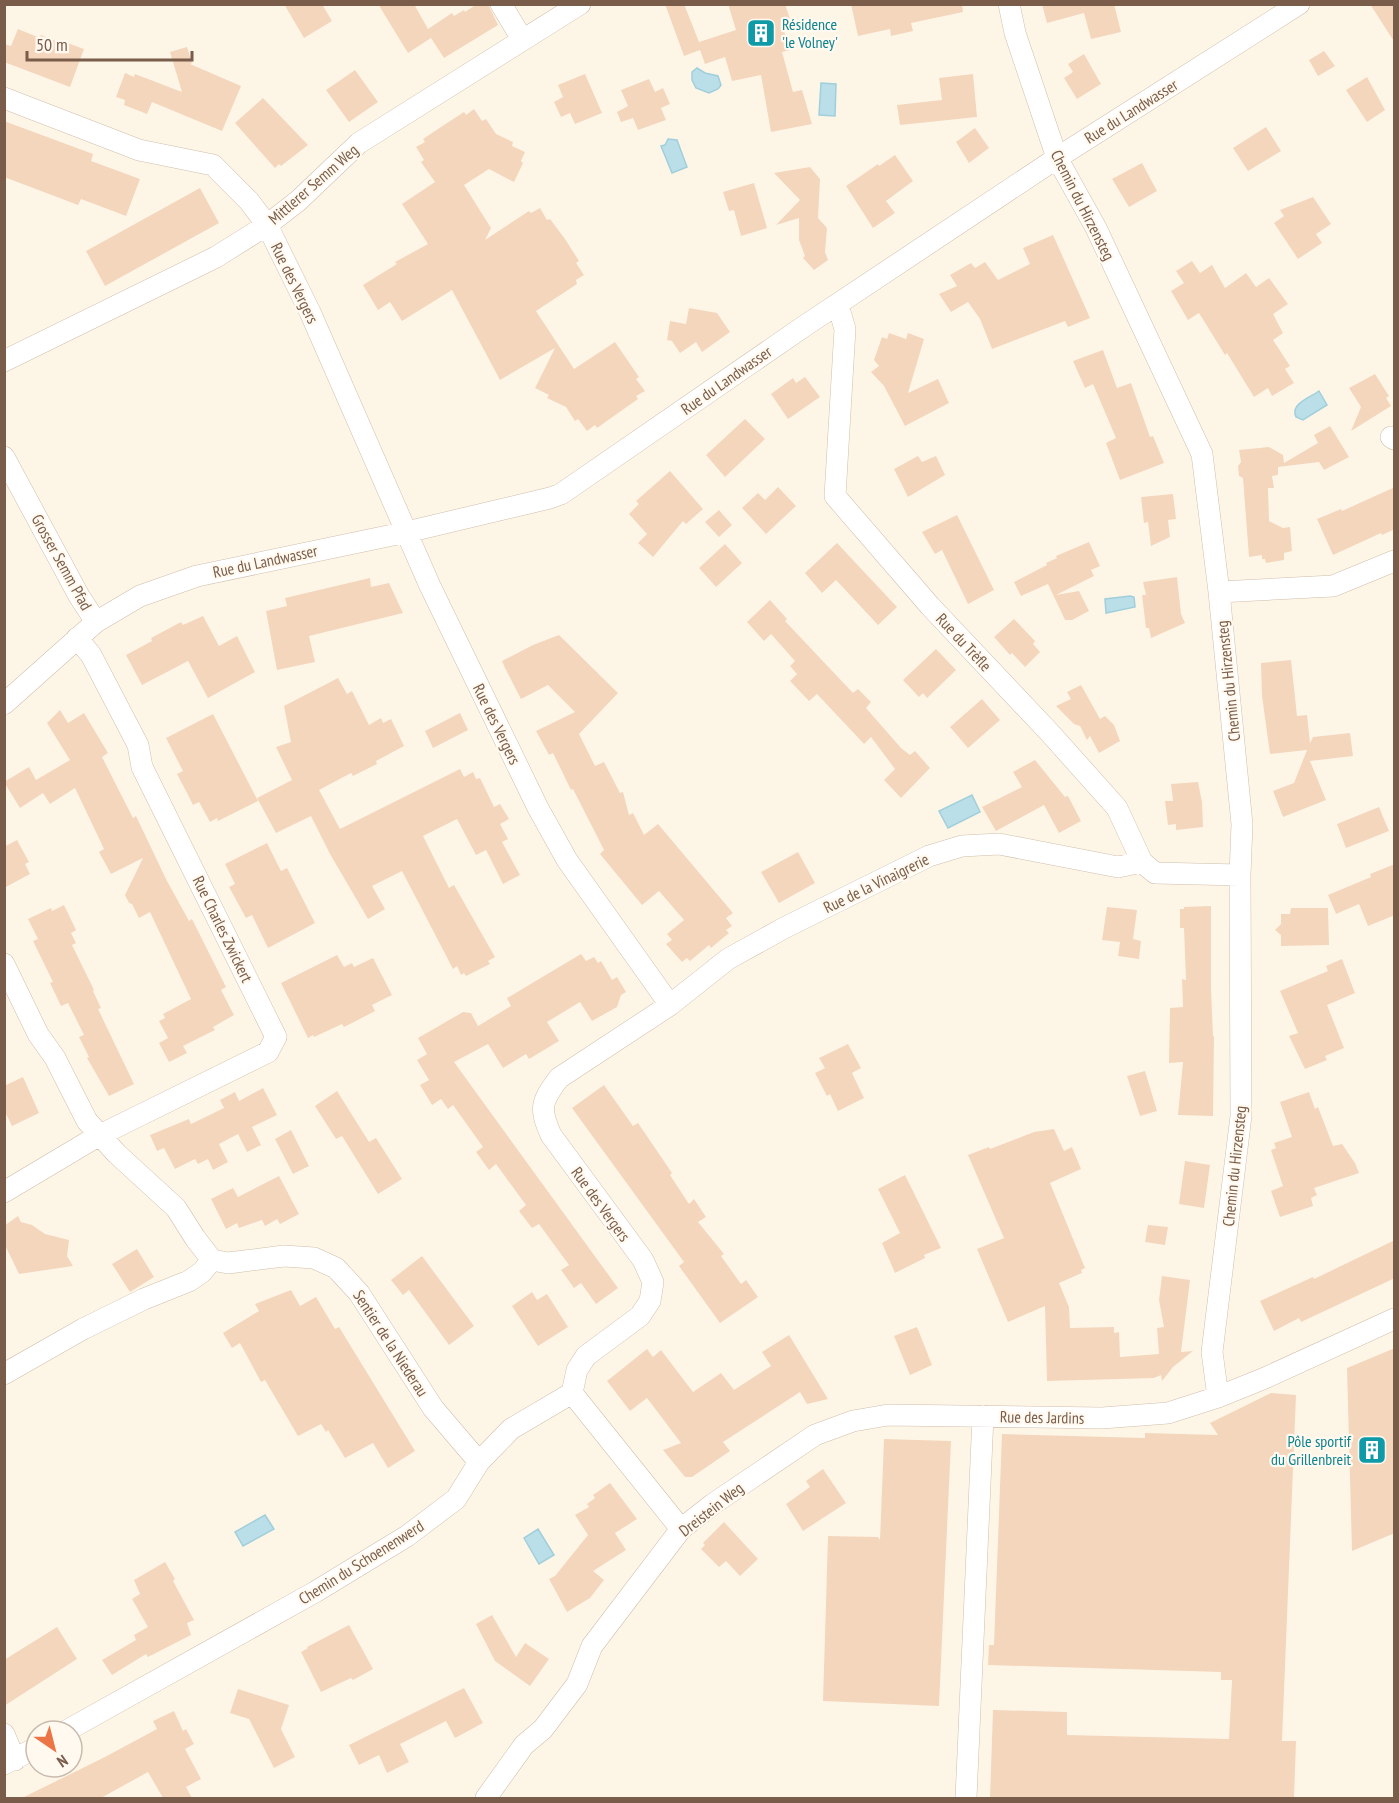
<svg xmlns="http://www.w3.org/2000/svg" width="1399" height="1803" viewBox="0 0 1399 1803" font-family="'PT Sans Narrow',sans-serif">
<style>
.water{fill:#badfe8;stroke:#a0cfdb;stroke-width:1.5}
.building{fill:#f4d6bd}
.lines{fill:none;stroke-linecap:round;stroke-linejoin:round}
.minor-casing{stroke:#d0beac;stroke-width:22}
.minor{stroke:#fff;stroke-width:21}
.labels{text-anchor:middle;stroke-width:4.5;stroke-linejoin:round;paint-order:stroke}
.culture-label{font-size:16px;fill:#0d838f;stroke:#fff9ef;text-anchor:start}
.street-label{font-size:16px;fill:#795d4a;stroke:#fff9ef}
</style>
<rect width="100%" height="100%" fill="#fdf6e7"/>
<path class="water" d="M697,68L705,73L718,76L721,85L718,89L709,93L696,88L692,80V72Z
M821,83L836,84L835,116L819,115Z
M668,139L677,140L687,167L672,173L661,146L665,145Z
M1319,391L1327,405L1303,420L1296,417C1290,404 1309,398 1319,391Z
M1130,596L1134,597L1135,607L1106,613L1105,599Z
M972,795L980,812L948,828L939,811Z
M265,1515L274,1529L243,1546L235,1532Z
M538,1529L554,1555L539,1564L524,1538Z"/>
<path class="building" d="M284,4H322L332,21L304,38Z
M378,4H414L428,29L452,13L454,16L464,10L465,12L477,4H488L498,25L444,58L431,38L408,53Z
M665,4H684L699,42L736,30L728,4H785L792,25L783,28L790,50L782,52L793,92L802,90L812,124L771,132L761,75L732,81L725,57L705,64L700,50L684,56Z
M851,4H962L963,12L911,23L913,31L891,36L890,29L858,36Z
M1042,4H1114L1121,32L1091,39L1084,13L1047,23Z
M1370,4H1395V43Z
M18,29L40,38L41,35L61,43L62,41L84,49L70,87L4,62V44L11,46Z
M187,47L192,63L190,64L241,86L222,131L152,102L147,114L124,105L125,100L116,97L125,73L134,77L135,74L182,92L170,52Z
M1324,51L1335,66L1318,76L1309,60Z
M1084,54L1101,84L1077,99L1064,78L1073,72L1068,64Z
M355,70L378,102L349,122L326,90Z
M585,74L602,113L575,124L570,113L561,117L554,102L563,97L558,85Z
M973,74L977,117L900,125L897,105L942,100L939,78Z
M1367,77L1385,110L1367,122L1346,90Z
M649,79L655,92L663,88L670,104L661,108L666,120L638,130L633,118L621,122L617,112L628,106L621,90Z
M263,98L308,145L281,166L279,164L275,168L235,123Z
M474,109L482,121L486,119L496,134L513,142L512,146L525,152L521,161L523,163L514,182L489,169L464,185L491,228L485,240L529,211L531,213L540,208L547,220L550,219L565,239L579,261L576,263L584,275L576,280L577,284L536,311L574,369L615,342L639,377L636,379L645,391L636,396L638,399L597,428L595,425L587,431L578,419L575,421L566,407L547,398L549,395L535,388L555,348L500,380L452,290L402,321L390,302L378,310L363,285L397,264L395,262L428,244L402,204L435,182L421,162L424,160L416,147L425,142L423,139L447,123L464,112L466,115Z
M4,121L93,154L91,161L140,179L126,216L81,199L78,205L4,177Z
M1266,127L1281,151L1248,171L1233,148Z
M975,128L989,148L969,163L956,142Z
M895,155L913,181L886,201L895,213L873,228L846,186L878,164L879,166Z
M1142,163L1157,191L1129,207L1112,179Z
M810,167L820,179L818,218L827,228L825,252L828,260L814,270L803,258L805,256L799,240V218L776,225L800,200L774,173Z
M754,183L767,228L741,236L734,210L729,211L723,192Z
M200,188L219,223L105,286L86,251Z
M1313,197L1331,224L1316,234L1322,243L1298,259L1274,223L1284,216L1280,210Z
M1053,235L1090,318L1068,327L1065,321L992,349L980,319L968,302L951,312L939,294L957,286L950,275L971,263L975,268L985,262L998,280L1030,264L1023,248Z
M1192,261L1200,273L1212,265L1225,288L1246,273L1256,287L1269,278L1288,304L1273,314L1283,333L1273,340L1290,366L1285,369L1294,383L1272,396L1268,388L1254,397L1227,353L1225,355L1199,313L1188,320L1171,291L1184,283L1176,271Z
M689,308L717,313L730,332L702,352L696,342L680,353L672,341L667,340L670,321L686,324Z
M889,333L906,339L908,333L924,339L908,393L938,379L949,403L905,426L884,386L871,372L879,366L874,360L882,337L887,339Z
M1103,350L1117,388L1131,383L1150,437L1153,436L1164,463L1120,480L1106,443L1116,438L1093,384L1085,388L1073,361Z
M1375,374L1389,396L1386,398L1391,406L1351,431L1361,407L1349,388Z
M805,377L820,397L788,419L771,394L793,378L796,383Z
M745,419L765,439L725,477L706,455Z
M1330,426L1349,457L1324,470L1319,462L1278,467V475L1272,476L1274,488H1268L1269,521L1283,528L1290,527L1292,551L1284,553V560L1266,563L1265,559H1262V555L1249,557L1243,478L1239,476L1238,466L1241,462L1239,450L1269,447L1283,455L1284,463L1318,443L1314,435Z
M918,456L922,462L936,456L945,475L908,497L894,469Z
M670,471L703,509L686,524L683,521L653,557L638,543L647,534L629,514L639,504L636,501Z
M778,487L796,506L766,534L742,508L758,493L765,500Z
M1395,487V529L1382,535L1381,533L1333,555L1317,519L1341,509L1342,511Z
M1173,494L1176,519L1168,520L1170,537L1151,546L1148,522L1144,523L1141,497Z
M719,510L732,525L719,537L705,522Z
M957,515L994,590L968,604L942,550L935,554L922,532Z
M1089,542L1100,566L1091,570L1094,576L1056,595L1079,591L1089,611L1072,620H1065L1048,584L1021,596L1014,582L1047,565L1046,563L1057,558L1056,556Z
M837,543L897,607L878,625L836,580L822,593L805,573Z
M725,544L742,563L716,587L699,568Z
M1177,577L1181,614L1185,623L1151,638L1149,628H1146L1142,595H1146L1143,582Z
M370,578L371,587L389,583L403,613L309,636L315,662L277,670L266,611L287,606L285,598Z
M770,600L787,619L785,621L853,693L858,689L871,702L866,708L901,748L910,755L915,751L930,768L901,798L884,780L895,769L871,737L864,744L817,694L809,701L790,681L797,674L790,666L795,661L771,634L764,641L747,622Z
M203,616L219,646L237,636L255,672L208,698L188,661L142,685L126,655L152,641L151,638L181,622L183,625Z
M1014,619L1035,641L1033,644L1040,652L1025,667L1012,653L1010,655L994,637Z
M559,635L618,693L579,734L595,766L604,762L620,793L623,792L629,815L633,813L644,835L658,824L733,913L726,918L732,926L726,930L729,933L711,948L709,945L690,961L687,958L682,962L666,944L672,940L667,934L684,920L659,891L642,905L600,854L604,850L573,789L571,790L553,753L549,755L536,731L575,712L548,685L521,699L505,668L502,661L533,645Z
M936,649L956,670L927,698L923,693L919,697L903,680Z
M1291,660L1297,716L1307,715L1310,743L1313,737L1350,733L1353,756L1310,761L1326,800L1283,817L1273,791L1294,783L1307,750L1270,754L1262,696L1261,663Z
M338,678L347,694L352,691L369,725L381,718L383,723L391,719L404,746L376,761L377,764L353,776L351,773L319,790L340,829L460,769L464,777L473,772L476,779L480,778L494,807L500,804L509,819L500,824L508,839L502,842L520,875L503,884L486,850L476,855L457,819L423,836L449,888L454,885L495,957L488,961L490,964L466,976L464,973L461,975L457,966L453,969L402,871L372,886L385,909L368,919L330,854L311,816L276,833L257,798L292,780L276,747L291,742L284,706Z
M1081,685L1100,719L1105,716L1114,725L1120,741L1099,753L1090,736L1087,740L1080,726L1074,724L1056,706L1071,699L1067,692Z
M982,699L1000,720L968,748L950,727Z
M60,710L68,723L84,713L108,753L102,757L133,818L136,816L166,879L189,921L192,919L226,987L221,990L234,1015L213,1027L215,1030L183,1046L187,1053L169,1062L159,1043L168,1038L159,1021L165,1018L163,1014L191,999L150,912L139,918L132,904L129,903L125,895L143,858L111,874L99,852L104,849L75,788L50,804L43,793L20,808L4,782L29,767L36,780L70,760L47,723Z
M460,713L468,730L433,748L425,731Z
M213,714L258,801L218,821L217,818L210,822L199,802L193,805L187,793L177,774L183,771L166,738Z
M1035,760L1065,797L1068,796L1081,821L1059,833L1044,805L996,831L982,807L1022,787L1013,772Z
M1198,782L1202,802L1203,827L1176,830V824L1168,825L1165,801H1173L1171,784Z
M1379,807L1389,831L1346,848L1337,824Z
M17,840L29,862L25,864L30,874L4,888V847Z
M267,843L281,871L287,868L315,923L268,948L252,915L246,918L229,887L235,884L225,864Z
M798,852L815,883L779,903L761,872Z
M1395,864V915L1368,926L1359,904L1336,914L1328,895L1371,877L1370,874Z
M64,905L76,930L71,933L76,943L72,945L94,990L93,991L101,1008L98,1009L134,1084L109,1096L87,1058L89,1057L79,1037L84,1035L68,1003L61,1006L50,983L53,982L33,941L38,939L28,919L51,908L52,911Z
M1211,906V989L1213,1036H1214L1213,1116L1178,1115L1183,1062L1169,1063L1170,1008L1183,1007L1182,979L1186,980L1184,928H1180V909H1184V907Z
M1107,907L1137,910L1133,939L1141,941L1139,959L1118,956L1120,942L1102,940Z
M1291,908H1328L1329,945L1281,946V935L1275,930L1281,924V914H1290Z
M581,954L586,961L594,957L598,963L601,961L612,980L617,977L626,992L621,995L617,1007L592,1021L580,1002L547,1022L559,1041L529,1059L526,1054L503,1068L488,1044L454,1062L618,1288L596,1304L581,1283L574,1288L561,1270L569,1265L539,1224L532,1228L519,1211L526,1205L496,1164L489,1170L476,1152L483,1147L453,1105L448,1109L441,1099L432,1105L420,1085L429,1080L417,1060L427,1054L418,1038L463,1012L471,1013L478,1026L511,1006L507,998Z
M337,955L344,967L352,963L354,967L373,958L392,995L372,1005L375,1011L354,1022L344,1027L342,1024L314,1037L313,1035L308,1038L281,983Z
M1342,959L1355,993L1327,1005L1344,1048L1325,1056L1327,1060L1305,1069L1289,1036L1298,1033L1280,991L1328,971L1326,966Z
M848,1044L861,1068L852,1073L864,1098L838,1111L830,1094L827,1096L815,1073L825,1068L819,1058Z
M1145,1071L1157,1111L1140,1116L1127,1076Z
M23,1077L39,1113L12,1126L4,1110V1086Z
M604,1085L633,1126L638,1123L672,1173L670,1175L689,1204L694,1199L706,1217L698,1222L724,1254L721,1256L741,1284L746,1280L758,1297L720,1323L679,1266L684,1262L572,1108Z
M263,1088L277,1115L252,1127L261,1145L247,1152L238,1134L219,1144L228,1162L213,1170L208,1159L198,1164L195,1159L175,1169L164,1148L157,1151L150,1135L189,1119L191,1124L224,1108L220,1100L235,1092L239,1101Z
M337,1091L369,1142L376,1138L402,1179L378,1194L342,1136L336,1139L315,1106Z
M1309,1092L1315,1109L1318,1107L1333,1146L1342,1144L1355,1163L1359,1173L1314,1188L1317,1195L1311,1198L1313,1206L1280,1217L1271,1191L1283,1186L1271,1150L1276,1148L1274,1143L1292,1137L1280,1102Z
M1054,1129L1064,1151L1072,1147L1081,1169L1050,1183L1085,1268L1081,1270L1082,1273L1059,1283L1069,1307L1070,1328L1114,1327V1333L1119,1332L1120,1357L1159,1354L1157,1328L1164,1327L1159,1300L1162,1276L1190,1280L1181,1352L1193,1351L1173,1367L1162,1381L1161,1375L1154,1378L1047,1381L1045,1306L1008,1322L977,1249L1004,1238L968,1155L989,1147L990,1149L1034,1132Z
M291,1130L309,1166L293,1174L275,1139Z
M1185,1161L1210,1165L1204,1208L1179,1204Z
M905,1175L941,1248L924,1255L925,1258L895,1273L882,1243L900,1233L878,1189Z
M279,1176L299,1214L280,1224L277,1219L265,1226L262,1220L239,1228L237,1223L226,1229L211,1199L233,1188L238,1197Z
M18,1216L21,1222L32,1225L45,1234L69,1240L67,1256L73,1266L19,1274L4,1243V1226Z
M1148,1225L1168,1227L1165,1245L1145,1242Z
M1395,1240V1278L1301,1322L1299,1318L1274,1331L1260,1301L1313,1277L1314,1279Z
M137,1249L154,1277L130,1292L112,1264Z
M422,1256L474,1326L449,1345L409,1290L403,1295L391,1280Z
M291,1290L300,1306L316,1297L335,1329L339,1327L415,1451L388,1468L373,1443L345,1458L328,1430L326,1432L321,1424L298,1436L265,1380L261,1382L240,1343L232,1348L223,1333L259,1311L255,1304Z
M532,1292L537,1300L547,1294L568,1327L538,1346L512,1306Z
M917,1327L932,1365L910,1375L894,1336Z
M789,1335L828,1399L807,1404L800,1392L723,1442L730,1451L692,1477H685L663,1450L681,1443L647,1398L630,1411L607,1381L647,1349L653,1357L661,1350L693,1392L721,1373L734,1390L771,1366L762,1352Z
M1395,1348V1533L1352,1551L1347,1368Z
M1271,1393L1296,1395L1282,1741H1296L1294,1798H990L993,1710L1067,1712V1735L1229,1739L1232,1680H1221V1672L988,1665L989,1645H994L1002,1434L1145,1438V1433L1218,1435L1210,1423Z
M884,1439L951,1441L939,1706L823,1701L828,1536L878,1537L880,1540Z
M823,1469L846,1503L803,1531L786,1504L810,1487L806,1481Z
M610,1483L637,1519L615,1533L626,1550L593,1571L604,1580L590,1598L567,1612L549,1579L555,1576L588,1535L575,1515L589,1507L587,1504L595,1498L593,1495Z
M724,1522L758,1559L740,1576L726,1561L719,1567L701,1549L705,1545L703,1543Z
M165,1562L175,1579L173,1581L194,1620L187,1623L191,1635L148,1657L146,1654L112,1675L102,1660L136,1640L134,1635L148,1627L132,1599L140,1594L134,1580Z
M492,1615L516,1657L525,1643L549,1659L530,1686L495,1661L476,1624Z
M349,1625L373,1669L353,1680L351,1678L321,1692L301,1652L308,1648L307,1647Z
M57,1627L77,1659L4,1706V1660Z
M464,1688L483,1723L455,1738L446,1721L400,1744L409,1762L387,1773L379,1755L359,1765L349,1745Z
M238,1689L289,1705L281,1729L295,1757L274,1768L249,1719L230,1713Z
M174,1711L183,1731L186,1729L194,1744L185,1749L201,1779L186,1787L192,1798H163L148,1772L101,1798H22L105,1757L157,1729L153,1721Z"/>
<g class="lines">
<g class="minor-casing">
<path id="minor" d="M501,4L522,39
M1009,4L1015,33L1057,158L1096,228L1202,454L1219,592L1242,824L1240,875L1241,1116L1212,1352L1218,1397
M4,98L139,150L213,165L249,201L267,225L310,312L430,586L538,808L567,860L670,1005L559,1078C541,1102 539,1108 551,1135L643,1260L653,1282L650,1301L640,1316L586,1356L577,1370L572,1393
M838,305L845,329L835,496L930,606L1050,733L1117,808L1142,862L1155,873L1240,875
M4,361L216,257L267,225L298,201L359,143L580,4
M1391,437L1394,439
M4,457L79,596L96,622L4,704
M1219,592L1333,586L1394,561
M96,622L140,596L197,576L407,532L550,498L561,494L806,325L1057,158L1299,4
M4,964L38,1034L55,1058L87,1121L117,1154L176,1208L195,1238L212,1260L228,1263L284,1256L314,1258L336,1268L359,1293L433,1408L479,1462
M670,1005L728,959L784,928L929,856L962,846L999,844L1118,867L1142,862
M4,1192L98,1136L268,1052L276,1037L142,767L138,745L91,655L77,638
M4,1374L83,1329L144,1299L189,1281L202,1272L212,1260
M66,1731L315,1592L407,1536L456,1499L479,1462L511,1429L572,1393L681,1529
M4,1734L15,1760
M4,1764L36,1748
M486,1798L524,1745L543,1729L577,1684L592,1646L681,1529L713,1504L815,1435L853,1421L888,1415L1102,1418L1168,1413L1218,1397L1265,1378L1394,1319
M966,1798L983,1416"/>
</g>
<use href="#minor" class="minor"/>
</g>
<defs>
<g id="building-square" transform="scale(1.5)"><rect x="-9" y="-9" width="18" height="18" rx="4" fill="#0f9aa8" stroke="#fff9ef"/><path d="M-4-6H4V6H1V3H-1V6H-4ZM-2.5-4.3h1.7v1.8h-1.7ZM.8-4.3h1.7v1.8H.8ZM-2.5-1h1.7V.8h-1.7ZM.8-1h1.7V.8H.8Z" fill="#fff"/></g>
</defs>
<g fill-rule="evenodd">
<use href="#building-square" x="761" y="33"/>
<use href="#building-square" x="1372" y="1450"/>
</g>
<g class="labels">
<g class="culture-label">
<text x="782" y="30">Résidence<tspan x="782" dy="18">'le Volney'</tspan></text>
<text x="1351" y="1447" text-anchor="end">Pôle sportif<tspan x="1351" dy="18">du Grillenbreit</tspan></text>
</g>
<g class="street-label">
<text transform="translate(1131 111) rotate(-32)" y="6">Rue du Landwasser</text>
<text transform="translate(313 184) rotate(-41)" y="6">Mittlerer Semm Weg</text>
<text transform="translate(1083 205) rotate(63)" y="6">Chemin du Hirzensteg</text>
<text transform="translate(295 283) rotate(64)" y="6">Rue des Vergers</text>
<text transform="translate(726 380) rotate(-35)" y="6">Rue du Landwasser</text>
<text transform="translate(265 561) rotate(-12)" y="6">Rue du Landwasser</text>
<text transform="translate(62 562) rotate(61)" y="6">Grosser Semm Pfad</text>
<text transform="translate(964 642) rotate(47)" y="6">Rue du Trèfle</text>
<text transform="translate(1228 681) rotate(-96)" y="6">Chemin du Hirzensteg</text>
<text transform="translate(497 724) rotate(64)" y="6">Rue des Vergers</text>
<text transform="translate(876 883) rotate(-26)" y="6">Rue de la Vinaigrerie</text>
<text transform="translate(223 929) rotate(64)" y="6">Rue Charles Zwickert</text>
<text transform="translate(1234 1166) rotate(-84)" y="6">Chemin du Hirzensteg</text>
<text transform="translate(601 1204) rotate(54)" y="6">Rue des Vergers</text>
<text transform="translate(391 1343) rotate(57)" y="6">Sentier de la Niederau</text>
<text transform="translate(1042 1417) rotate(1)" y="6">Rue des Jardins</text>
<text transform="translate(711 1509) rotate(-38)" y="6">Dreistein Weg</text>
<text transform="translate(361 1562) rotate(-32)" y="6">Chemin du Schoenenwerd</text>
</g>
</g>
<rect width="1399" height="1803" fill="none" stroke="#795d4a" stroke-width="12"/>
<g transform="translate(54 1749) rotate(145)"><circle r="28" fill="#fff9ef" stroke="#c9bbad" stroke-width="1.5"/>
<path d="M0-4.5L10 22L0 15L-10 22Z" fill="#ec7548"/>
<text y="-9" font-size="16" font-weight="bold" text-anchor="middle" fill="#795d4a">N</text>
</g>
<path d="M27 51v9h165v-9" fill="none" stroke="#795d4a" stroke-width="3"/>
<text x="36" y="51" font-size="18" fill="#795d4a" stroke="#fff9ef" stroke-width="4.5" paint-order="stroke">50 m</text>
</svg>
